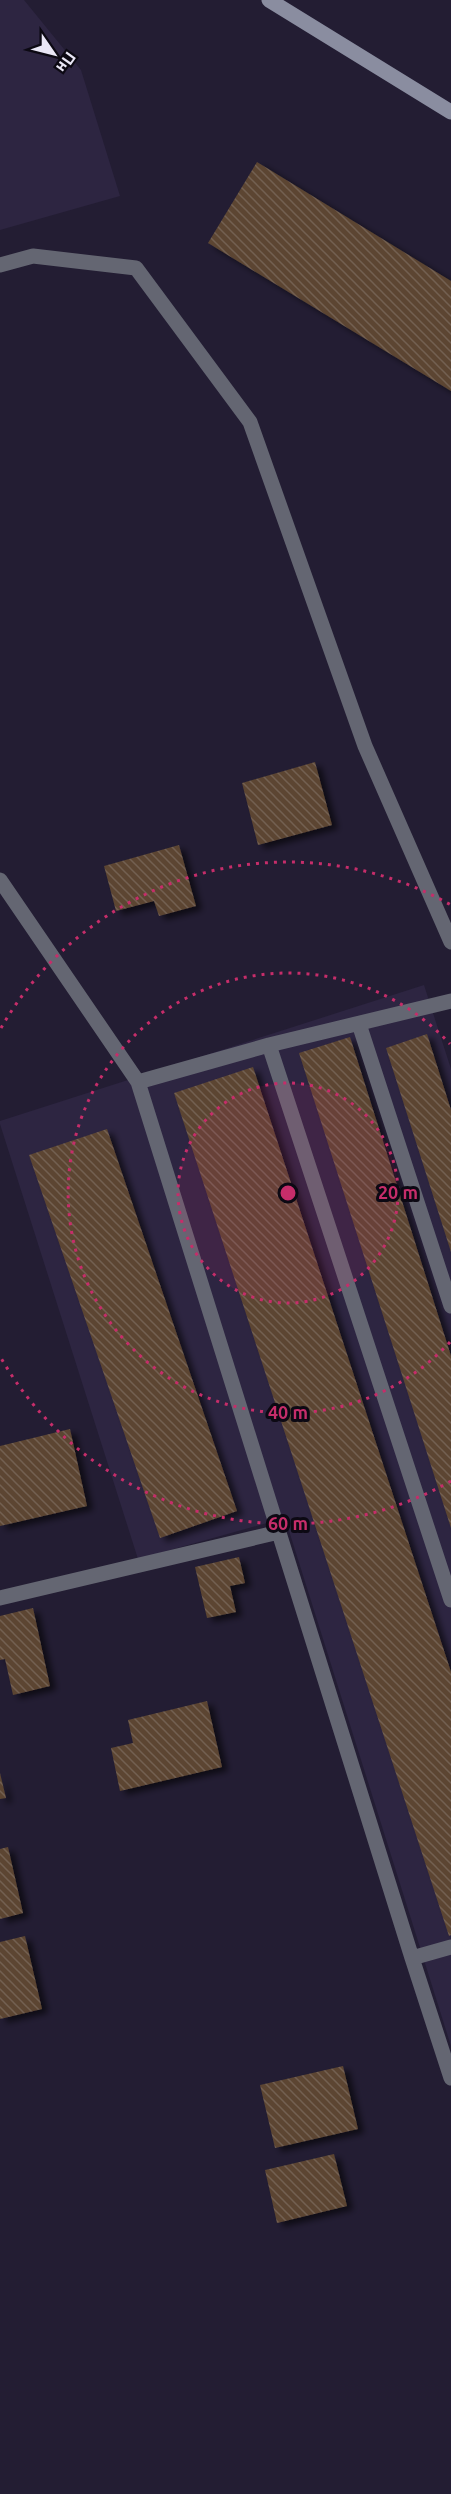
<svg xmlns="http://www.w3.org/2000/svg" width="451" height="2494" viewBox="0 0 451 2494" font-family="Ubuntu,sans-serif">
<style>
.built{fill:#2d2541}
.building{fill:url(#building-back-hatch);filter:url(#shadow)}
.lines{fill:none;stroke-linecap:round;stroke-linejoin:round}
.lane{stroke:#646672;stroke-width:15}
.secondary{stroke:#8a8da0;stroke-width:15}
.ring{fill:none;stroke:#c62d6a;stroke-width:3;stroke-dasharray:3 6}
.centre{fill:#c62d6a;stroke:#0c0913;stroke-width:3}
.ring-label{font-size:18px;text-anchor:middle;font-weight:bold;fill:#c62d6a;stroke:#0c0913;stroke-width:6;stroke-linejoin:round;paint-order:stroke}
</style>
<defs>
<pattern id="building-back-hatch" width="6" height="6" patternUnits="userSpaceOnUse" patternTransform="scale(1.5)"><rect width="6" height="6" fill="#5b4533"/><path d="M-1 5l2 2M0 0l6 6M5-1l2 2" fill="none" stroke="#736051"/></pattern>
<filter id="shadow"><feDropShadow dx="6" dy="4" stdDeviation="3" flood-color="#0009"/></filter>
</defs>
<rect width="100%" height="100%" fill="#231d33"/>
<path class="built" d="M0,0H24L81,70L120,196L0,230Z
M424,985L451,1069V2046L285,1518L138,1559L0,1124V1121Z"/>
<path class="building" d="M257,162L451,281V391L208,243Z
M315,762L332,825L258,845L242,783Z
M179,845L196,906L159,916L154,901L116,911L104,866Z
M427,1034L451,1110V1252L386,1048Z
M350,1037L451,1356V1528L299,1053Z
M253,1067L451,1672V1935L449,1936L174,1093Z
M107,1129L237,1511L160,1538L29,1155Z
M70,1429L87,1506L0,1526V1446Z
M239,1557L245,1583L230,1586L236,1612L207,1618L195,1567Z
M33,1608L50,1686L13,1695L5,1659L0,1660V1616Z
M207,1701L222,1767L120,1791L111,1748L133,1743L128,1720Z
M0,1773L6,1798L0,1799Z
M8,1847L23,1913L0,1919V1849Z
M25,1936L42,2009L0,2019V1942Z
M343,2066L358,2129L275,2148L260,2085Z
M334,2154L347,2206L277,2223L265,2170Z"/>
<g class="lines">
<path class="lane" d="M0,265L33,256L136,268L250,422L365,746L451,942
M0,880L138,1082
M451,1001L269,1045L138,1082L412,1958L451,1947
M359,1024L451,1306
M269,1045L451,1600
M0,1598L279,1532
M412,1958L451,2078"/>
<path class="secondary" d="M269,0L451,112"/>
</g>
<circle cx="288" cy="1193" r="110" fill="#c62d6a" fill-opacity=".12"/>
<g class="ring">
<circle cx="288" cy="1193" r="110"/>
<path d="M450 1342A220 220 0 1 1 450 1044"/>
<path d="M451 1481A331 331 0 0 1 1 1358M1 1028A331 331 0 0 1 451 905"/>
</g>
<circle cx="288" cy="1193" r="9" class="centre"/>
<g class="ring-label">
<text x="398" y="1199">20 m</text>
<text x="288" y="1419">40 m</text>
<text x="288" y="1530">60 m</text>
</g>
<g transform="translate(54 54) rotate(125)" stroke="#0c0913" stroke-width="4.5" paint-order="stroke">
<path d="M0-4.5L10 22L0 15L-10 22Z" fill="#e9e6f5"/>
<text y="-9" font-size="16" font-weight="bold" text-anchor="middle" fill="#e9e6f5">Пн</text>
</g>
</svg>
